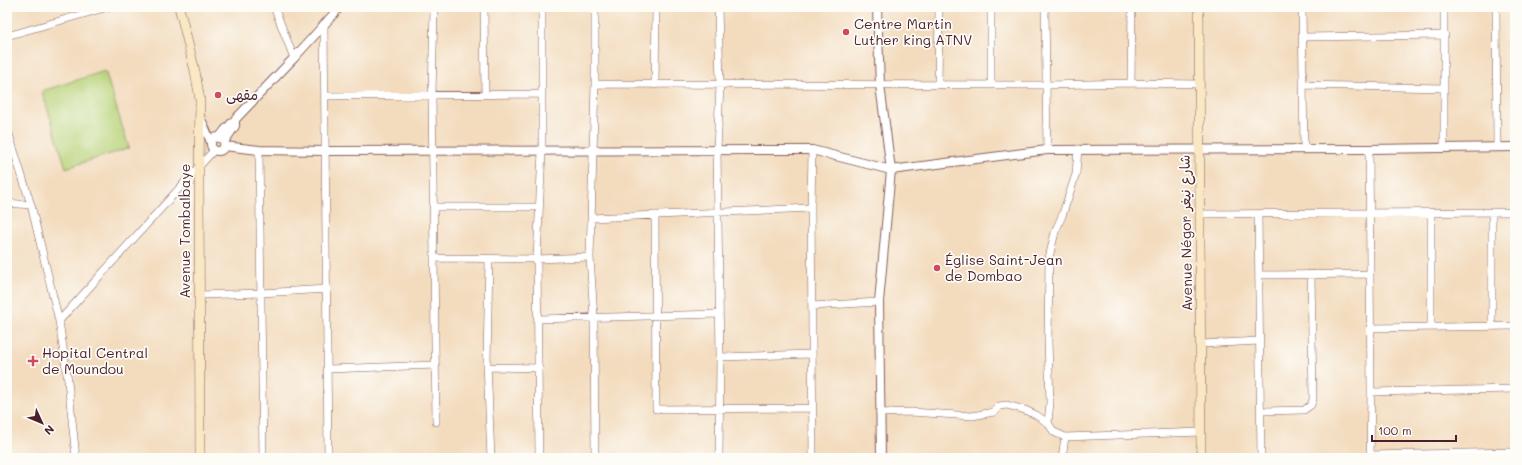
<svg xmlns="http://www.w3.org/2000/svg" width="1522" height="465" viewBox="0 0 1522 465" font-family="Mali,'Playpen Sans Arabic',sans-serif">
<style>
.green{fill:#b8d379;stroke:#817952}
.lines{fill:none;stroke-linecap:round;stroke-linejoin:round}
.minor-casing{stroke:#85615e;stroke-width:8}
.tertiary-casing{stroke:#85615e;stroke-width:10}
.secondary-casing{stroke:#85615e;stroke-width:10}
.minor{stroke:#fff;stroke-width:7}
.tertiary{stroke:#fff;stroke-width:8}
.secondary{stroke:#fae7c3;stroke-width:9}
.poi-dot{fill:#d1495b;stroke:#fdfcf7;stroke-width:1.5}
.labels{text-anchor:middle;stroke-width:3.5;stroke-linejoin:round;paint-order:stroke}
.poi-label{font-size:14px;fill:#4a1f2b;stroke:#fdfcf7;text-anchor:start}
.street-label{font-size:14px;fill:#4a1f2b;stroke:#fdfcf7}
</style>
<rect width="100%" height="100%" fill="#fdfcf7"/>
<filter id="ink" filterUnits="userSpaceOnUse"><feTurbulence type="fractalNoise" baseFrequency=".025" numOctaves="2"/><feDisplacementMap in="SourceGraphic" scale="8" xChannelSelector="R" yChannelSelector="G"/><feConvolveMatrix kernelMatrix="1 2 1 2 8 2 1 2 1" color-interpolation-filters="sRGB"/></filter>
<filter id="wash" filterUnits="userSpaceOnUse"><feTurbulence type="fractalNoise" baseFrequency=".012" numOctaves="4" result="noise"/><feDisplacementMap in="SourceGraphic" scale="16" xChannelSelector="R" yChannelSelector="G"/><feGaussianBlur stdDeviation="0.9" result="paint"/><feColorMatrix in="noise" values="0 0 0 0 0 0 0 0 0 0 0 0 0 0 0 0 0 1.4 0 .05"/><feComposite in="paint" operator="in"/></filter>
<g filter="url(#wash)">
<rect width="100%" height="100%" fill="#f3dbbd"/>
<path class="green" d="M105,71L129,148L66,168L42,91Z"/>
</g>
<g filter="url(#ink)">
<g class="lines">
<g class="minor-casing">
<path id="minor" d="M274,7L294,58
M434,7L432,95L436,422
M484,7L485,95
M718,7L720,85L717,150L720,357L719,458
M991,7V85
M1045,7L1047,150
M1302,7L1304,149
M1496,7L1497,147
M324,24L328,458
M7,36L108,7
M1302,37L1445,35
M1131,83L1132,7
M595,84L1047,85L1131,83L1199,84
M655,85L656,7
M938,85L939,7
M1303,85L1444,88
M325,96L542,94
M7,128L31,205L59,321L68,381L76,458
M1444,147V7
M1369,149L1371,392L1370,458
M259,150L263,458
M812,150L811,208L813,458
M7,203L31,205
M434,207H539
M1431,213V327
M1200,214L1515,212
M655,215L656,409L813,408
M1258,215L1261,458
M591,218L811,208
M435,258L537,259L590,257
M489,259L487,363L491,458
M1259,275L1369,274
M200,295L261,293L327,289
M812,306L879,302
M538,319L719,314
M59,321L214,150
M1492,327V212
M1370,328L1515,326
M1202,344L1259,341
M720,357L812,354
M487,367L539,368
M328,369L436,365
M1371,392L1515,389
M1261,411L1304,410L1311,405L1313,399L1311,274
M880,413L911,412L972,416L994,412L999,406L1007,405L1025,410L1036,415L1048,423L1054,432L1065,437L1201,432
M1048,423L1050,402L1048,341L1049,258L1055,232L1062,216L1076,174L1078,149
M1370,455L1515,452
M539,458L537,259L542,151V7
M595,458L594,318L590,257L595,84V7
M1062,458L1065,437"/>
</g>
<g class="tertiary-casing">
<path id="tertiary" d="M877,7L880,85L891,170L879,302L881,458
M200,117L211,142
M211 144a7 7 0 1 1 14 0a7 7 0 1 1-14 0Z
M219,138L225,130L294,58L340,7
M224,142L235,126V120
M224,146L259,150L326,151L812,150L891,170L1047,150L1369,149L1515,147"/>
</g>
<g class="secondary-casing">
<path id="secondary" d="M179,7L195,71L200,100L199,168L200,458
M1199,7L1201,458"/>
</g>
<use href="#minor" class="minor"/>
<use href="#tertiary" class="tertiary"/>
<use href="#secondary" class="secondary"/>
</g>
</g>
<g class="poi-dot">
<circle cx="846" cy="32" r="4"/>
<circle cx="218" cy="95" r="4"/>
<circle cx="937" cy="268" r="4"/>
<path d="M31 355h4v4h4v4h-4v4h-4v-4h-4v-4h4z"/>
</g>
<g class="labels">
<g class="poi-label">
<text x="854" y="29">Centre Martin<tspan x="854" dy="16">Luther king ATNV</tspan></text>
<text x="226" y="100">مقهى</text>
<text x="945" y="265">Église Saint-Jean<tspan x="945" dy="16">de Dombao</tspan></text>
<text x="42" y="358">Hopital Central<tspan x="42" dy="16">de Moundou</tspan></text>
</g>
<g class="street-label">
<text transform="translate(185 231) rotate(-90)" y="5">Avenue Tombalbaye</text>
<text transform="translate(1186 233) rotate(-91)" y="5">Avenue Négor شارع نيغر</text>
</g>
</g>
<rect width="1522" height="465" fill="none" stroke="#fdfcf7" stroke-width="24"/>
<g transform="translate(42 423) rotate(134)" stroke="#fdfcf7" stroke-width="3" paint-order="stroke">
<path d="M0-3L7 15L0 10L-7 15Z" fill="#4a1f2b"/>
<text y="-6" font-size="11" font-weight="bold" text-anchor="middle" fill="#4a1f2b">N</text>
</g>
<path d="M1372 435v6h84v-6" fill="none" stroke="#4a1f2b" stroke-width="2"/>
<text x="1378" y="435" font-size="12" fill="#4a1f2b" stroke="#fdfcf7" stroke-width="3" paint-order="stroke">100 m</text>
</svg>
